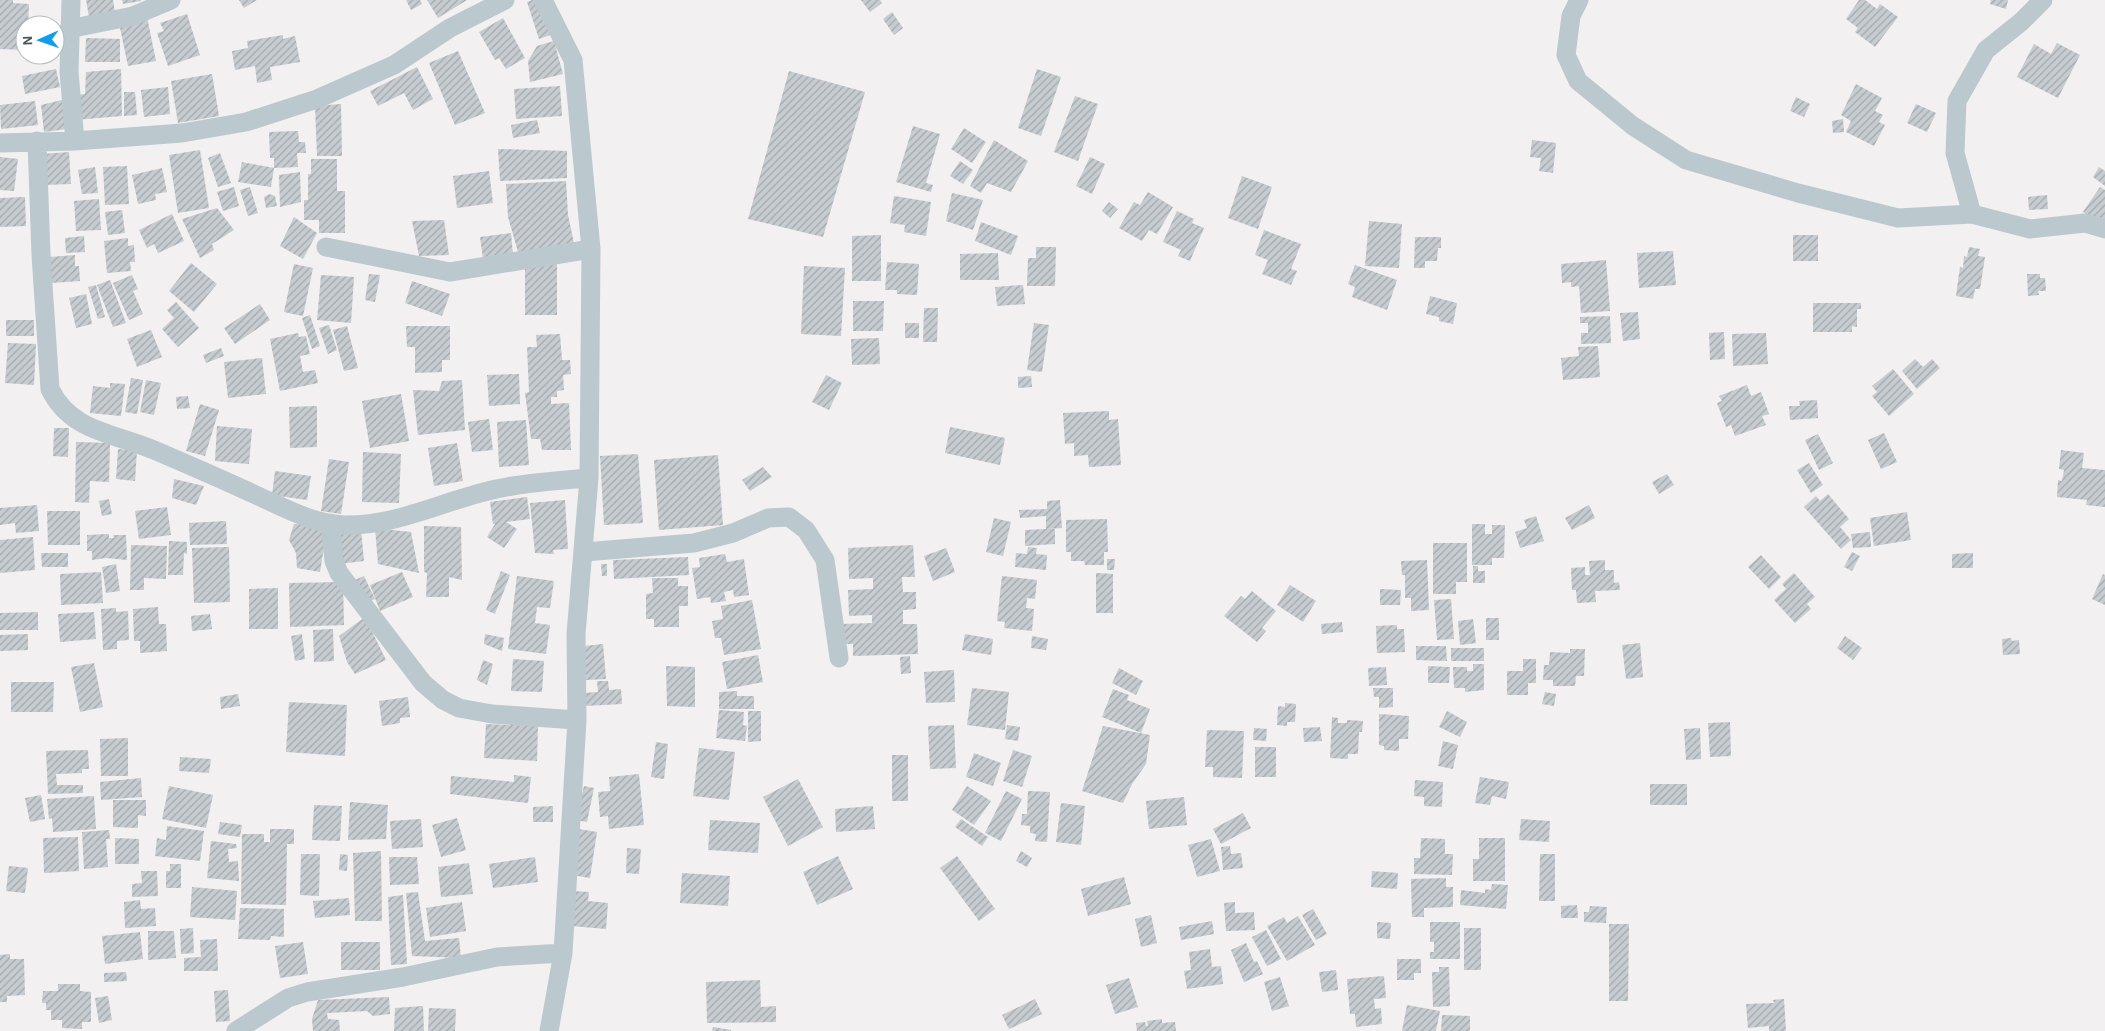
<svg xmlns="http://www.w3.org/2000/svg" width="2105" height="1031" viewBox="0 0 2105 1031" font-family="'Alegreya Sans',sans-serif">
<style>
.building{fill:url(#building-hatch)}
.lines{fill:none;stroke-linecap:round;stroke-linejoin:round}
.street{stroke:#bbc8cd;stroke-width:19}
</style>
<defs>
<pattern id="building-hatch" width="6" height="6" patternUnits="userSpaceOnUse" patternTransform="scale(1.25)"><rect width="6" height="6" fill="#c6ccd0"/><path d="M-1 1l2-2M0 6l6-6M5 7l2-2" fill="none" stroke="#a3a8ac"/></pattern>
</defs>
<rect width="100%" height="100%" fill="#f2f0f0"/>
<path class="building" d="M0,0H13V3L29,4L28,25H25V50L0,49Z
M86,0H113L115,12L89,17Z
M122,0H141V1L123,4Z
M239,0H257L244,8Z
M406,0H420L422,4L411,10Z
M427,0H467L438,18Z
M532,0H542L553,34L539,39L527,2Z
M861,0H880L882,3L870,12Z
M1859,0H1865L1877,9L1880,4L1898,17L1875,47L1855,32L1858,28L1846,19Z
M1991,0H2008L2006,9L1990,4Z
M892,12L903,28L894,35L883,19Z
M187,14L200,55L168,66L157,33L164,31L160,23Z
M147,17L156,61L128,66L119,23Z
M503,18L525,58L506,69L499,58L495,60L479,32Z
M283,35V39L295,36L300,62L270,67L272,80L257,83L255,66L235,70L232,51L248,48L247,41Z
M86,38L120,39V62H85Z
M554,41L563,74L530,82L528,61L537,46Z
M2057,43L2080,55L2058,98L2017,77L2034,44L2051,54Z
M458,51L485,113L455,125L429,63Z
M417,67L433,99L413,110L404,93L378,106L370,91Z
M56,69L60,87L25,94L22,76Z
M121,69L122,116L75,120L73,95L85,94L86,72Z
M1037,69L1061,77L1041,136L1018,128Z
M789,71L865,92L823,237L748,219Z
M212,74L219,116L178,123L171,81Z
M1856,84L1882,98L1875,111L1883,115L1879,122L1885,125L1874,146L1846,132L1851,121L1841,115Z
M560,86L562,116L516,119L514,89Z
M168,87L170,114L144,117L141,90Z
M124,92H135L137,115L124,116Z
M1075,96L1098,104L1078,161L1054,152Z
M1796,97L1810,104L1804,117L1790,111Z
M62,100L67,129L44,132L41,105Z
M35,101L38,125L1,129L0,105Z
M341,104L342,156H317L315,106Z
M1916,104L1936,113L1927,132L1907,123Z
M1843,119L1844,132L1833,133L1832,121Z
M537,120L540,133L513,138L511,125Z
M913,126L940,134L926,183L933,185L931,192L896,182Z
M964,128L986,142L972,163L951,149Z
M298,131L299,142H305L306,153H297L298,167L274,168V158H270L269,132Z
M994,140L1028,161L1011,192L987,183L981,193L970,186Z
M1532,140L1556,143L1553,173L1539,171L1541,158L1530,157Z
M498,149L567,151V178L500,181Z
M200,150L209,208L178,213L169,155Z
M69,152L71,184L44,185L42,154Z
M220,153L231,183L218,187L208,158Z
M0,157L18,159L14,191L0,190Z
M1090,157L1105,164L1092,194L1076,186Z
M311,159H337V191H345V233H319V220H304V200H308V174H311Z
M960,161L973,170L963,184L950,176Z
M242,162L274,168L271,187L238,182Z
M127,166L129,204L105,205L103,167Z
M95,167L98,193L82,194L78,170Z
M2099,167L2105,171V186L2093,177Z
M162,168L167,192L155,194L156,200L138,204L132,175Z
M489,171L493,203L457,208L453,176Z
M300,172L301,202L280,207L279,175Z
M1242,176L1272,187L1258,229L1228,218Z
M566,181L568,215L575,248L518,252L508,217L506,184Z
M234,187L239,206L223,211L217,192Z
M250,187L258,213L248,216L240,190Z
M2100,187L2105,190V221L2099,217L2096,221L2083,212Z
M1148,192L1173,207L1157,234L1149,230L1142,241L1119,228L1134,202L1140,205Z
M952,193L983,200L973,230L946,221Z
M269,194L275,196L277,206L266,208L264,197Z
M2047,195L2048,209L2029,210L2028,197Z
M894,196L931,202L926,236L904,232L905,225L890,223Z
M25,197L26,226L0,227V198Z
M99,199L101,230L76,231L74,201Z
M1109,202L1118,209L1110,218L1102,211Z
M217,208L234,230L212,244L214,250L200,258L182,219Z
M122,210L125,233L108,235L105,212Z
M1177,211L1194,219L1192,223L1204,228L1190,261L1178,256L1181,250L1163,242Z
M172,214L184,241L158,253L154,244L147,248L139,230Z
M294,217L317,233L303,259L280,246Z
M444,220L449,255L419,256L412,221Z
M1369,221L1402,224L1399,268L1365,266Z
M981,222L1018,236L1011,255L975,241Z
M1264,230L1301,244L1291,269L1297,271L1291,285L1262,274L1268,260L1255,255Z
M511,233L513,255L483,259L480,237Z
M881,235V281H852V236Z
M1793,235H1818V261H1793Z
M84,236L85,252L66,253L65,238Z
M1415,237H1441V248H1438L1437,261H1425V268H1414Z
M128,238V246L134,245L135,262H130L131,271L107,273L104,241Z
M1036,247H1056L1055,286H1027L1028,258H1036Z
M1969,247L1980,249L1978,256L1985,257L1980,289H1975L1973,299L1956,296L1960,267L1963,268L1964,256L1967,257Z
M1673,251L1676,285L1639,288L1637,253Z
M998,253L999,280H960V254Z
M75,255V266H79L80,281L51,283L49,257Z
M1606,260L1610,311L1581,313L1579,286L1571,287V282L1562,283L1561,264Z
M525,262H557V315H525Z
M887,262L919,264L917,295L897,294V290H885Z
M191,263L217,284L194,312L169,291Z
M294,264L313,268L303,316L284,312Z
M1355,265L1397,280L1387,310L1352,297L1355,287L1348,284Z
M804,266L845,268L841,336L801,334Z
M369,274L380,275L375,302L365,300Z
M2027,274H2040V278H2045L2046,291H2038L2039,295L2028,296Z
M132,275L138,289L133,291L143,314L129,320L113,283Z
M321,275L354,277L351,323L317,320Z
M110,280L126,323L113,327L97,285Z
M412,281L450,294L442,316L405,303Z
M96,285L105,317L98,319L88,287Z
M1023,285L1025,304L997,306L995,287Z
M86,294L92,324L76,328L69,298Z
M1430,296L1457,303L1453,324L1439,321V317L1426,314Z
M853,301H884L883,331H853Z
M176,302L199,328L178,347L162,329L174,318L167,310Z
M1813,303H1861V309H1857V327L1852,326V332H1813Z
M260,304L270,320L235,344L224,328Z
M924,308H938L937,342H923Z
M1638,312L1640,339L1623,341L1620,313Z
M310,315L320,346L312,349L302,318Z
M1610,316L1611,343L1581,344V333H1588V323H1580V317Z
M6,320H34V336H6Z
M905,323H919V338H905Z
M1034,323L1049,325L1042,372L1027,370Z
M329,325L337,350L328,354L319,328Z
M347,326L358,368L344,371L333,330Z
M406,326H450V360H442V372L415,373V347H407Z
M151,330L162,357L137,367L127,339Z
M1724,332L1725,359L1710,360L1709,333Z
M298,333L299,337L306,336L310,354L300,356L303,372L315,370L318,383L280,391L270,339Z
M1766,333L1768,364L1733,366L1732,334Z
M560,334L562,360H570L571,374L563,375L564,390L557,391V397H551V404L569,403L571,450H542L540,439H531L525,393L529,392L527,347H537L536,335Z
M879,338L880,364L852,365L851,339Z
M8,343L36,344L34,385L5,383Z
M1598,346L1600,377L1563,380L1561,358L1579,356L1578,347Z
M221,348L224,356L206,363L203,355Z
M262,358L266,394L228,398L224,362Z
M1915,359L1923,367L1932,359L1940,368L1917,389L1902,371Z
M1893,369L1914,394L1889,416L1872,396L1877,392L1872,386Z
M519,374L520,404L489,406L487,375Z
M826,375L842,383L829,410L812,402Z
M1031,376L1032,387L1018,388V377Z
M131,378L143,380L137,414L125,412Z
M146,380L161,383L154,415L140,412Z
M462,380L465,430L418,435L413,390L439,391L442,381Z
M110,383L125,384L121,416L90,413L93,386L110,388Z
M1747,385L1751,396L1761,392L1769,414L1762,416L1766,425L1735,436L1731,425L1726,427L1717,403L1722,401L1719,396Z
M401,394L409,441L370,448L362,401Z
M188,396L190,408L177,409L176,397Z
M1817,400L1818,418L1790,420L1789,406H1800L1799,401Z
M200,404L219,410L205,456L186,451Z
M317,406V447L290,448L289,407Z
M1109,411V420L1118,419L1121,465L1089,467L1088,455L1074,456V443L1065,444L1063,413Z
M489,419L493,450L472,452L468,422Z
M526,420L529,465L499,467L497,422Z
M217,426L252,429L249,464L215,461Z
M950,427L1005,438L1000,465L945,453Z
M54,428H69L68,457L53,456Z
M1884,433L1897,462L1881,469L1868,440Z
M1818,434L1833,463L1819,470L1805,440Z
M76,442L110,443L109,482L90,481L89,503L75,502Z
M457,443L463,481L434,486L428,448Z
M118,449L137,451L135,481L116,479Z
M2061,450L2084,453L2082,468L2105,470V507L2086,505L2087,500L2057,497L2058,480L2062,481L2064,470L2059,469Z
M363,452L401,454L399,503L362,502Z
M638,454L643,523L604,525L600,456Z
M718,455L723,525L659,530L654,460Z
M329,459L349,462L341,514L321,511Z
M1809,463L1823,485L1811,493L1797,470Z
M763,467L772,477L750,491L742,480Z
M275,471L311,476L307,500L272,495Z
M1667,474L1674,485L1659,494L1652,482Z
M174,479L204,486L196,505L172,498Z
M1828,494L1849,519L1840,527L1851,540L1841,549L1804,507L1816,496L1820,501Z
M527,497L530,519L506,522L517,529L504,548L487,537L495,524H493L490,502Z
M109,499L112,514L102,516L99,501Z
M565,500L568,549L553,550L554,554L535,553L530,503Z
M1060,500L1062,528L1047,529H1055V544L1025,546V530L1046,529V516L1020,518L1019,510L1047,509V501Z
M37,505L39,531L16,533L15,523L0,525V508Z
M1589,505L1595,518L1572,530L1565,518Z
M167,507L171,535L139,539L135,511Z
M47,511H80V545H48Z
M1907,512L1911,540L1874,546L1870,518Z
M1536,516L1544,541L1520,548L1515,532L1527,528L1524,520Z
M994,518L1011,522L1003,556L986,552Z
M1107,519L1108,552H1104V565H1085L1084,561H1071V552H1066V520Z
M226,521L227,544L190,545L189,523Z
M294,524L320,525L325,541L320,572L297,568L296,553L289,540Z
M1472,524H1485V534H1492V525H1505L1504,558H1492V565H1472Z
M424,526L461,527L462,580L449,577V597H426L427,573L424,572Z
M375,528L411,532L419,573L378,564Z
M361,529L364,561L339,564L336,532Z
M1870,532L1871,547L1853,548L1851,534Z
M109,534V538H114L113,535H126L127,560L106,558L92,560V551H87V535Z
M33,537L35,570L0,573V540Z
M169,541L187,542V554L184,553L183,575H168Z
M1433,543H1467V582H1456V594H1433Z
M131,545L167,546L166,579L144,578V590H130Z
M913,545L915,577H902L903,592H916V609L903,610V624H917L918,654L853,656V644H842V624L872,623V615L849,616L848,590L873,589V578L849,579L848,548Z
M229,547L230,602L194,603L192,548Z
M1028,547L1037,548L1036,554L1047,555L1046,570L1015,567L1016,553L1027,554Z
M946,548L955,572L933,581L924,556Z
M1852,552L1860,556L1852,571L1844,567Z
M41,553H68V567H42Z
M1973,553V568H1952V554Z
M725,554L727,562L744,559L749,595L734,597L733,590L724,592L726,601L711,603L710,597L697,599L692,568L700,567L699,558Z
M1761,555L1781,577L1769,589L1748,567Z
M688,557L689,575L614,579L613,560Z
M1107,559H1115L1114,570H1107Z
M1427,560L1429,610L1411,611V598H1405V575H1402L1401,561Z
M1605,560V570H1614V583L1619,582L1620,590L1595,591L1596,602L1577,603L1576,590H1572L1571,568L1585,567V575H1590L1589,561Z
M116,564L120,591L106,593L102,567Z
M601,564H607V576H602Z
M1473,566H1478V571H1485V583H1473Z
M501,571L510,575L495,614L486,610Z
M101,572L103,603L61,605L60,574Z
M402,572L413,597L380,611L370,585Z
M1096,573L1113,574V613H1096Z
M1794,573L1815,597L1807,604L1811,609L1795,623L1774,600L1786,589L1782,584Z
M2103,574L2105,575V605L2092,599Z
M364,576L375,599L366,603L355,580Z
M517,576L554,581L550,608L537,607L535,623L550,625L546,654L508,649Z
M1002,576L1037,580L1035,599L1027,598L1026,608L1034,609L1032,631L1004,628L1005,622L997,621Z
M652,578H678V586H688V606H679V627H654V619H646V594L653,593Z
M343,582L344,625L290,627L289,583Z
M1290,585L1316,601L1303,622L1277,605Z
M278,588V629H249V589Z
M1380,589L1401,590L1400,605H1380Z
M1252,591L1276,611L1262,628L1266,631L1257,642L1224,616L1241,596L1245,599Z
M1451,599L1454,639L1437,640L1434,600Z
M752,600L761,649L724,655L721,638H715L712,621L723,619L721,606Z
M158,607L159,624H166L167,651L140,653V641H134L133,609Z
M116,608V612L128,611L129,640L117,641V649L103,650L101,609Z
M38,612V630H0V613Z
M94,612L96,639L60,642L58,614Z
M210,614L212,629L192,631L191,616Z
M365,617L386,660L355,674L347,662L339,636Z
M1486,618H1499V640H1486Z
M1473,619L1476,643L1460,645L1458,621Z
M1342,622L1343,632L1322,634L1321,624Z
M1397,625V629H1404L1405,652L1377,653L1376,626Z
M333,629L334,661L314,662L313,630Z
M28,634V650L0,651V635Z
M302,634L305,659L295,661L291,636Z
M485,634L504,638L502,651L484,644Z
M965,634L993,639L991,655L962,650Z
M1032,636L1048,639L1046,650L1031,648Z
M1845,636L1862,648L1853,660L1837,648Z
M2011,638L2012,641L2019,640L2020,654L2003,655L2002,639Z
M1640,643L1643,677L1626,679L1622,645Z
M603,644L606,679L586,680L584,646Z
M1416,646H1446L1447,661L1416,660Z
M1451,648H1484V661H1451Z
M1570,649H1585L1584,676H1576L1575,686H1553V680H1543L1544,665H1549L1550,652L1570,653Z
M758,655L763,682L727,689L722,662Z
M910,656L911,673L901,674L900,657Z
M513,659L544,661L542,692L511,691Z
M1523,659H1536V683H1528V695H1507V671H1523Z
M483,660L493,664L487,685L477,680Z
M94,663L103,707L80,712L71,667Z
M1473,664H1484V690L1465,692V688H1454L1453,667H1467V671H1473Z
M666,666L695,667V707L667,706Z
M1428,666L1450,667L1449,683H1428Z
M1386,667L1387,685L1369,686L1368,668Z
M1119,668L1143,681L1136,695L1112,683Z
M954,670L955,702L926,703L924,672Z
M597,681H608L609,690L621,689L622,704L585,706L584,693L598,692Z
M11,682H54L53,712H11Z
M972,688L1009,692L1005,730L967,725Z
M1373,688H1393V707L1379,708V697H1374Z
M1113,689L1129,695L1127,700L1150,709L1141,733L1102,717Z
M737,691V696H754V709H719V692Z
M1545,692L1556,694L1554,706L1542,704Z
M238,694L240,706L221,709L220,697Z
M408,697L410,717L400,718V723L382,726L379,701Z
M289,702L347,705L345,756L286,752Z
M1285,703L1296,704L1295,722H1287V726L1277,725L1278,706L1285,707Z
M719,710L744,712L743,725L747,726L745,741L716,738Z
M748,711H761V741L748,742Z
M1447,711L1467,722L1460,737L1439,727Z
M1379,714L1409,716L1408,739H1399V751L1384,750V746L1379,745Z
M1332,717L1338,718V723H1347V720L1363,721L1362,732H1359L1358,754H1348V759L1330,758Z
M1730,722L1731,756L1710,757L1708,723Z
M486,724L538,726L537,761L484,758Z
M954,725L956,768L930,769L928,726Z
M1007,725L1020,727L1018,741L1005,739Z
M1103,726L1150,735L1146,764L1132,784L1123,803L1082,791Z
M1320,727L1322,741L1304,742L1303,728Z
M1254,728L1267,729L1266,741L1253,740Z
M1700,728L1701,759L1686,760L1684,729Z
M1207,730L1244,731L1242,778L1213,777V767H1205Z
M128,738V776H101L100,739Z
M1443,741L1458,745L1453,769L1438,766Z
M656,742L668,744L664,779L651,777Z
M1255,747H1276V777H1255Z
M699,748L735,752L729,800L693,796Z
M88,750L89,769H82V773L56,774L57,785H83V793L48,794L46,751Z
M1013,750L1032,756L1022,787L1003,781Z
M974,753L1001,763L993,786L966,777Z
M892,755H908V801H892Z
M180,757L211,759L209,773L179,771Z
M639,774L644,825L609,829L608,816L600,817L598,792L610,791L609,777Z
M514,775L531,777L528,803L450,794L451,776L514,782Z
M1480,777L1509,782L1506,799L1492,796L1490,805L1475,803Z
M141,778L142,797L101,800L100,782Z
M798,779L823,827L788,846L763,797Z
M1415,780L1443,782L1442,807L1424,806V797L1414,796Z
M1650,784H1687V805H1650Z
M169,786L213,795L206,828L162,819Z
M584,786L594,788L587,822L576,820Z
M967,786L991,801L974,825L952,810Z
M1006,791L1022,799L1001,841L985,833Z
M1028,791L1050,792L1047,842L1035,841L1036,834L1030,833V826L1021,825L1022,814H1027Z
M41,795L45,819L30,822L25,798Z
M94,796L96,829L53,832L52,818L49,819L47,799Z
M1184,797L1187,825L1149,829L1146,801Z
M113,800H146V816L138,815V828L113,827Z
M350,802L388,805L386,839L348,840Z
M1061,803L1085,806L1081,845L1056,842Z
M314,805L342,806L340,841L312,840Z
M553,806V822H533V807Z
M873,806L875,829L836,832L835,809Z
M1243,813L1251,828L1221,844L1213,829Z
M457,818L466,850L441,857L432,825Z
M421,819L423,847L392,849L390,821Z
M961,819L988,837L982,846L955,827Z
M1521,819L1550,821L1549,842L1519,840Z
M710,820L760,823L758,853L708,850Z
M220,822L242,825L240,837L218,834Z
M167,826L204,831L200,861L155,856L157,838L166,840Z
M270,829H294V844H287L286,905L241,904L242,834H264V842H270Z
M579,829L597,832L590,878L572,875Z
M109,830L110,839H106L108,867L84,869L82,832Z
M78,837L79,871L44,873L43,838Z
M115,838L139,839V864H115Z
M1421,838L1445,839V854H1453L1452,875L1414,874V858H1420Z
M1479,838H1505V881H1473V859H1479Z
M1211,839L1220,871L1197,877L1188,845Z
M211,841L236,844L237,848L228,849L229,862L238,861L239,881L207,878Z
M1230,846L1231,854L1241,853L1243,868L1223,870L1221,847Z
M627,848L641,849L639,874L626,873Z
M381,851L382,921H355L353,853Z
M1021,851L1032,858L1027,867L1016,861Z
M301,854H320L319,896L300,895Z
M340,854L348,855L347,871L339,870Z
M1540,854H1555V901H1539Z
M838,856L853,889L817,905L803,872Z
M957,856L995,909L979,921L940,868Z
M389,857H417L419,884L390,885Z
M535,857L538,882L493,888L489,864Z
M469,863L473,894L441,897L438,867Z
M170,864H181V888H166V871H170Z
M9,866L28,868L25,893L6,891Z
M141,871H157L158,896L132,897V884L142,883Z
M1372,871L1398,873L1397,889L1371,887Z
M682,873L730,876L728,906L680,903Z
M1124,877L1131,904L1088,916L1081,889Z
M1446,878V887H1453V907L1424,908V917H1412L1411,879Z
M1492,884L1508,885L1506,909L1460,905L1461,890L1485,893V889L1491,890Z
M192,887L237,891L235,920L190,917Z
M574,891L589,892L588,901L608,903L606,929L571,926Z
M418,892L425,941L459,938L461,958L412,956L406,893Z
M403,895L407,964L391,965L388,897Z
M349,898L350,915L315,918L313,901Z
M140,900L141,909L155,908L156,926L125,928L124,902Z
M462,902L466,931L430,937L426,908Z
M1235,902V913L1254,912L1255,930L1226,931L1224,903Z
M1577,905L1578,918H1561V906Z
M1590,906L1607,907L1606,923L1584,922V912H1589Z
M240,908L284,909V937L271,936L270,940L238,939Z
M1313,909L1327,934L1316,940L1302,915Z
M1151,915L1157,943L1141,947L1135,919Z
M1298,916L1315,945L1287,961L1267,926L1284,917L1287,923Z
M1212,921L1214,934L1181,940L1179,927Z
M1377,922L1391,923L1390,939L1377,938Z
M1430,922H1460V959H1430V952H1434V942H1430Z
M1609,924H1629L1628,1001H1609Z
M193,928L194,953L181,954L180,929Z
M1464,928H1481V970H1464Z
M1266,930L1281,959L1267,966L1252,937Z
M148,931H174L176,958L148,960Z
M140,932L143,959L105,964L102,936Z
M217,939L218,971H184V958L201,957L200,940Z
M303,942L308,974L280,978L275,946Z
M341,942H380V970H341Z
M1246,943L1254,962L1257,961L1263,974L1244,982L1231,950Z
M1210,949L1212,967L1221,966L1223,984L1187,989L1184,971L1191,970L1189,952Z
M10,954V959H24L25,995L7,996V1002H0V955Z
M1397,959H1421V973H1414V980H1397Z
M1439,967H1449L1450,1006L1433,1007L1432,972H1439Z
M1336,970L1338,990L1322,992L1319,972Z
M126,972L127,981L104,982V973Z
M1384,976L1386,998L1374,999L1375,1009L1381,1008L1382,1024L1356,1027L1355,1014H1350L1347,979Z
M1280,977L1289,1006L1272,1011L1264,982Z
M1129,978L1138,1007L1115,1014L1106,985Z
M760,980L761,1007L776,1006V1022L707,1023L706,982Z
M58,984H80V991L91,992V1022H82V1029L62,1028V1020H51V1010H46V1003H42L43,991H58Z
M228,990L230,1021L216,1022L214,991Z
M108,996L112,1020L99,1023L95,998Z
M389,997L390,1014L373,1016L367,1011L327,1013L328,1019L339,1020L340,1031H313L312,1019L318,1000Z
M1035,999L1042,1014L1009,1029L1002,1015Z
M1784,999L1786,1031H1769V1026L1748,1028L1746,1004L1774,1003L1773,1000Z
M1407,1005L1440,1011L1436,1031H1402Z
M423,1006L424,1031H394L395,1008Z
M429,1008L456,1009L455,1031H428Z
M1442,1015L1470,1016V1031H1441Z
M1162,1019V1023L1175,1022L1176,1031H1137L1136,1023L1145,1022L1146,1026H1148L1147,1021Z
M713,1027L731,1030V1031H712Z"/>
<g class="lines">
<path class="street" d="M71,0L69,72L75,141
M543,0L573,60L591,249L589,478L576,634L577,720L563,953L549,1031
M1579,0L1571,16L1566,55L1578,81L1633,126L1686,160L1798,193L1898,218L1972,214L2030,229L2085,223L2105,229
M69,29L133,16L171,0
M37,141L41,255L50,389C71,432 114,433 154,450C189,465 224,480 258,496C285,508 313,524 344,525C394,526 437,504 484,492C518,483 554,481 589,478
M0,143L75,141L182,133L246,122L317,99L394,65L450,28L505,0
M1972,214L1955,153L1957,101L1986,50L2021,22L2043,0
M326,247L450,272L591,249
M330,523L334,561L339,573L423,683L443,700L459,708L492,714L577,720
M584,552L694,543L733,533L768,518L789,517L806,530L825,560L839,658
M236,1031L288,998L307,992L403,977L497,957L563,953"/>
</g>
<g transform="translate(40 40) rotate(268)"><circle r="24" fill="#ffffff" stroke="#b5bcbf"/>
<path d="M0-4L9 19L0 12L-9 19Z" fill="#109eec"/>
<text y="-8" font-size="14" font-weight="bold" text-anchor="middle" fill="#47585e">N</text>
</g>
</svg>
